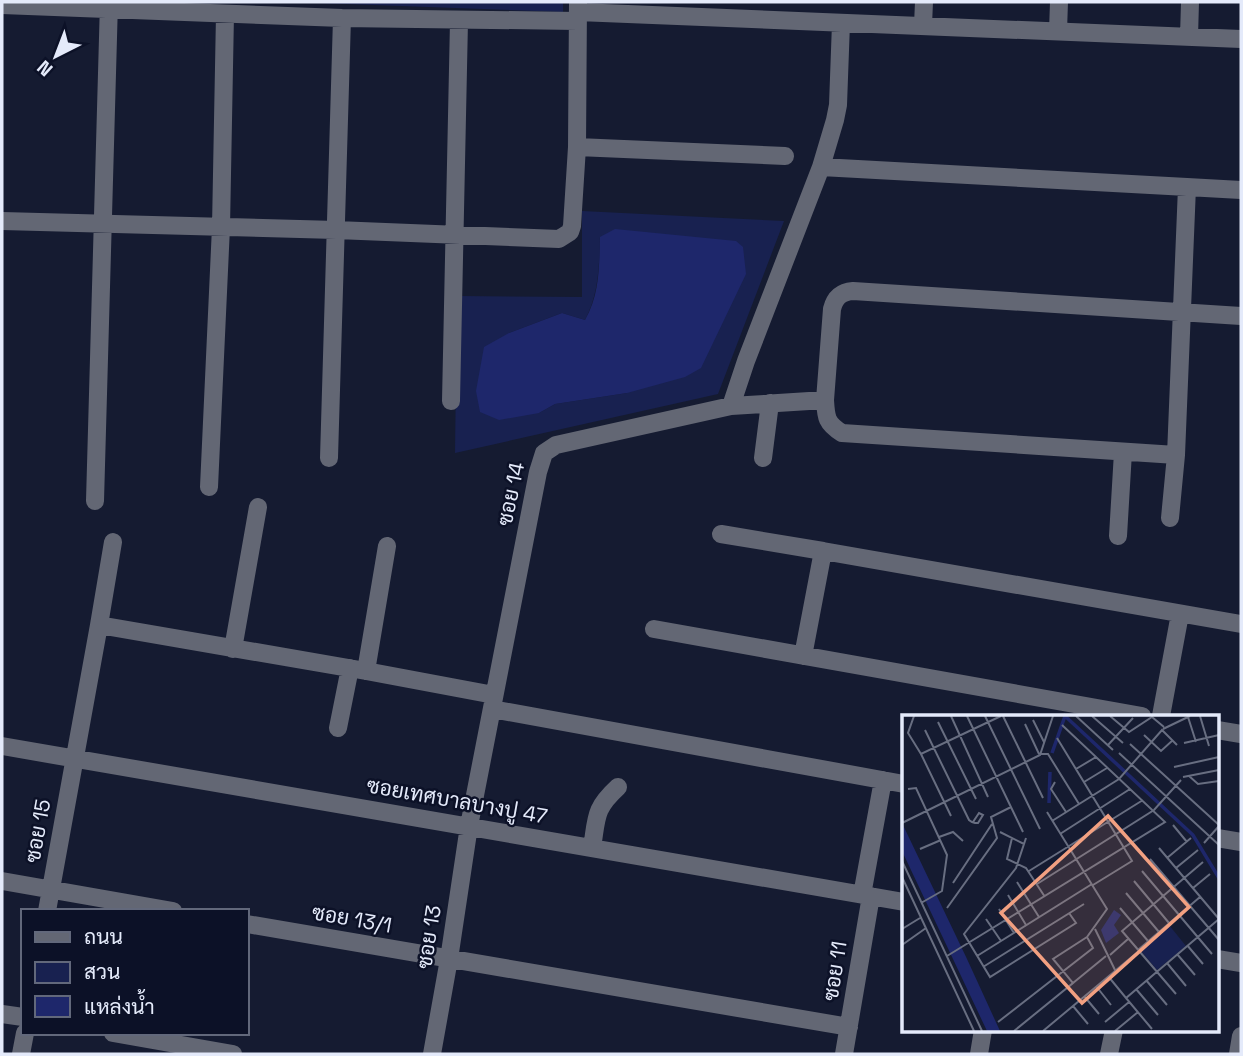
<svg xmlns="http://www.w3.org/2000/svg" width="1243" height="1056" font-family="'Space Grotesk',Sarabun,sans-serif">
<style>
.green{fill:#182150;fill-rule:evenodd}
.water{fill:#1e276b}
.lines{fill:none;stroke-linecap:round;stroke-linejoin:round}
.street{stroke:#636774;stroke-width:18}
.labels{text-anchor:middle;stroke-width:5;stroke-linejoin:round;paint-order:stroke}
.street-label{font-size:21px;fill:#e4eafa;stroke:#0c1127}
.inset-river{fill:none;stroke:#1e276b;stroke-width:3.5}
.inset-road{fill:none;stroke:#686e81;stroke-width:2}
.view{fill:#f2a081;fill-opacity:0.15;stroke:#f2a081;stroke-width:3.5}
.inset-edge{fill:none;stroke:#e4eafa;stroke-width:3.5}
</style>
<rect width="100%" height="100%" fill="#151b31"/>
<path class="green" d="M292 2H563V12Z
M582 211 784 221 718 394 455 453 457 296 582 297ZM600 237 627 393 555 404 539 413 509 333 562 313 585 320C599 294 599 266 600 237Z"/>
<path class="water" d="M615 229 736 241 743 247 746 274 701 368 685 377 627 393 555 404 539 413 499 420 480 412 476 391 484 347 509 333 562 313 585 320C600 294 599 266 600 237Z"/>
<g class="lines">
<path class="street" d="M2 5 342 18 578 21
M578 12 1241 39
M923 25 924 2
M1058 31 1059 2
M1189 37 1190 2
M577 147 785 156
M821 167 1187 187
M1241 190 1187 187 1176 455 842 433C826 423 826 417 825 400L832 309C835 297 841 292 853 291L1241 316
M2 221 336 230 559 239 570 232 572 226 577 147 578 2
M451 401 459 21
M731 406 746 361 821 167 835 120 838 105 841 23
M329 458 342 18
M763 458 770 403
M209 487 221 227 225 14
M95 501 109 2
M1170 518 1176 455
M721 534 823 551
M1118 536 1123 452
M99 625 113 542
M654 629 1142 716
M233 649 258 507
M803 656 823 551 1241 624
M366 671 387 546
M492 709 904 784
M1161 716 1180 614
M338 728 350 668
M1217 730 1241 734
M2 746 904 902
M1217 838 1241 842
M592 848C597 817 594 809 618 787
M2 881 173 911
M862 895 883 780
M47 911 99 625 366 671 494 695
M247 924 849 1027
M1217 959 1241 963
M2 1014 23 1017
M113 1033 233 1054
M21 1054 25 1033
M432 1054 449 959 469 826 538 472 544 453 556 445 731 406 825 400
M844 1054 871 896
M979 1054 983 1030
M1109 1054 1114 1030
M1238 1054 1241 1036"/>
</g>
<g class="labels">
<g class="street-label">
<text transform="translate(511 494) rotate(-78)" y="7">ซอย 14</text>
<text transform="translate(457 801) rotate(10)" y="7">ซอยเทศบาลบางปู 47</text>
<text transform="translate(38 831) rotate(-80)" y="7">ซอย 15</text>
<text transform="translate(352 919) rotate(10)" y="7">ซอย 13/1</text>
<text transform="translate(429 937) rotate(-81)" y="7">ซอย 13</text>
<text transform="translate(835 971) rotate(-81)" y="7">ซอย 11</text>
</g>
</g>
<g transform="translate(902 715)">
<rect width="317" height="317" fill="#151b31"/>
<path d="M267 210 284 231 255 255 238 235Z" fill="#182150"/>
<path d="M0 108 65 244 98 316H85L0 136ZM212 195 219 200 212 210 217 218 204 228 199 215Z" fill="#1e276b"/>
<path class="inset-river" d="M150 38 163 1 291 120 317 163M147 88 148 57"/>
<path class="inset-road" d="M12 1 6 18 19 39 99 1M49 1 86 82M65 1 121 117M83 1 138 114M101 1 141 83M174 1 211 35M190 1 221 28M208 1 227 17 250 2 262 12M298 1 307 31M286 2 294 27M131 5 142 27M36 7 74 84M123 9 137 39M261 14 288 1M23 15 67 105 70 107 73 108H76L81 100 77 98 71 107M242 20 259 36 271 25M155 23 230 146 191 170M282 28 317 20M228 29 317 110M206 30 231 3M217 38 317 130M19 39 49 101M139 39H146L177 89M272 52 317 42M174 54 194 42M287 61 296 69 317 66M281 62 317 55M153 67 149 74 164 97M182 67 205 53M6 74 14 73 45 140 40 176 19 188M145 97 205 194 185 222M150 106 217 64 260 15 275 30M0 108 138 40 151 1M271 110 285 127M98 117 122 129M158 119 228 74M37 122 51 117 61 126M110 123 105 144 124 153 143 182M124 123 114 153 62 219 88 262 174 208 167 198M302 128 317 111M257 133 317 204M18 134 39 125M265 143 289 123M248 144 317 225M0 146 80 316M274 153 296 135M127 156 241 85M240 156 310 239M0 162 72 316M232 166 267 208M115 167 137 202M51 168 90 109M135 169 252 95 279 65M291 173 308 159M224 178 257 217M106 180 124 210M45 193 95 123 89 102 109 92M218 193 246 226M97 194 112 218M84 204 99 226M0 214 18 203M193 214 213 255M0 230 24 213M285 230 301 249M236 235 298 182M275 239 293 260M208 240 226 224M45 241 263 107 160 10M75 241 190 169M265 248 284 271M81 252 182 189M206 261 224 283 317 204M244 265 265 290M171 268 204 241M194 271 209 290M234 274 256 300M274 279 220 216 301 147M182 281 197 299M224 283 250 314M171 291 186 309M96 307 191 233 185 222M203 307 227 287M112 316 171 268 151 244 185 222M141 316 237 236M213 316 236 297"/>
<path class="view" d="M206 101 287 192 180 288 99 198Z"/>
<rect width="317" height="317" class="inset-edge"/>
</g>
<rect width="1243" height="1056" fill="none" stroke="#e4eafa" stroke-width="7"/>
<rect x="21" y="909" width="228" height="126" fill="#0c1127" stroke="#62687b" stroke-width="2"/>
<rect x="35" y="932" width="35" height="10" fill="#636774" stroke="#62687b" stroke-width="2"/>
<text x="84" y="944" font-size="21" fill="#e4eafa">ถนน</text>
<rect x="35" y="962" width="35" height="21" fill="#182150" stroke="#62687b" stroke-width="2"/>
<text x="84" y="979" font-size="21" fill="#e4eafa">สวน</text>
<rect x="35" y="996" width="35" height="21" fill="#1e276b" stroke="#62687b" stroke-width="2"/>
<text x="84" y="1014" font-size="21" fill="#e4eafa">แหล่งน้ำ</text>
<g transform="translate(56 56) rotate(222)" stroke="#0c1127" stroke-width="5" paint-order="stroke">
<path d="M0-5L12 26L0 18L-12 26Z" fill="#e4eafa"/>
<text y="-10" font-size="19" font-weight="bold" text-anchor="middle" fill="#e4eafa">N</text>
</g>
</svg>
